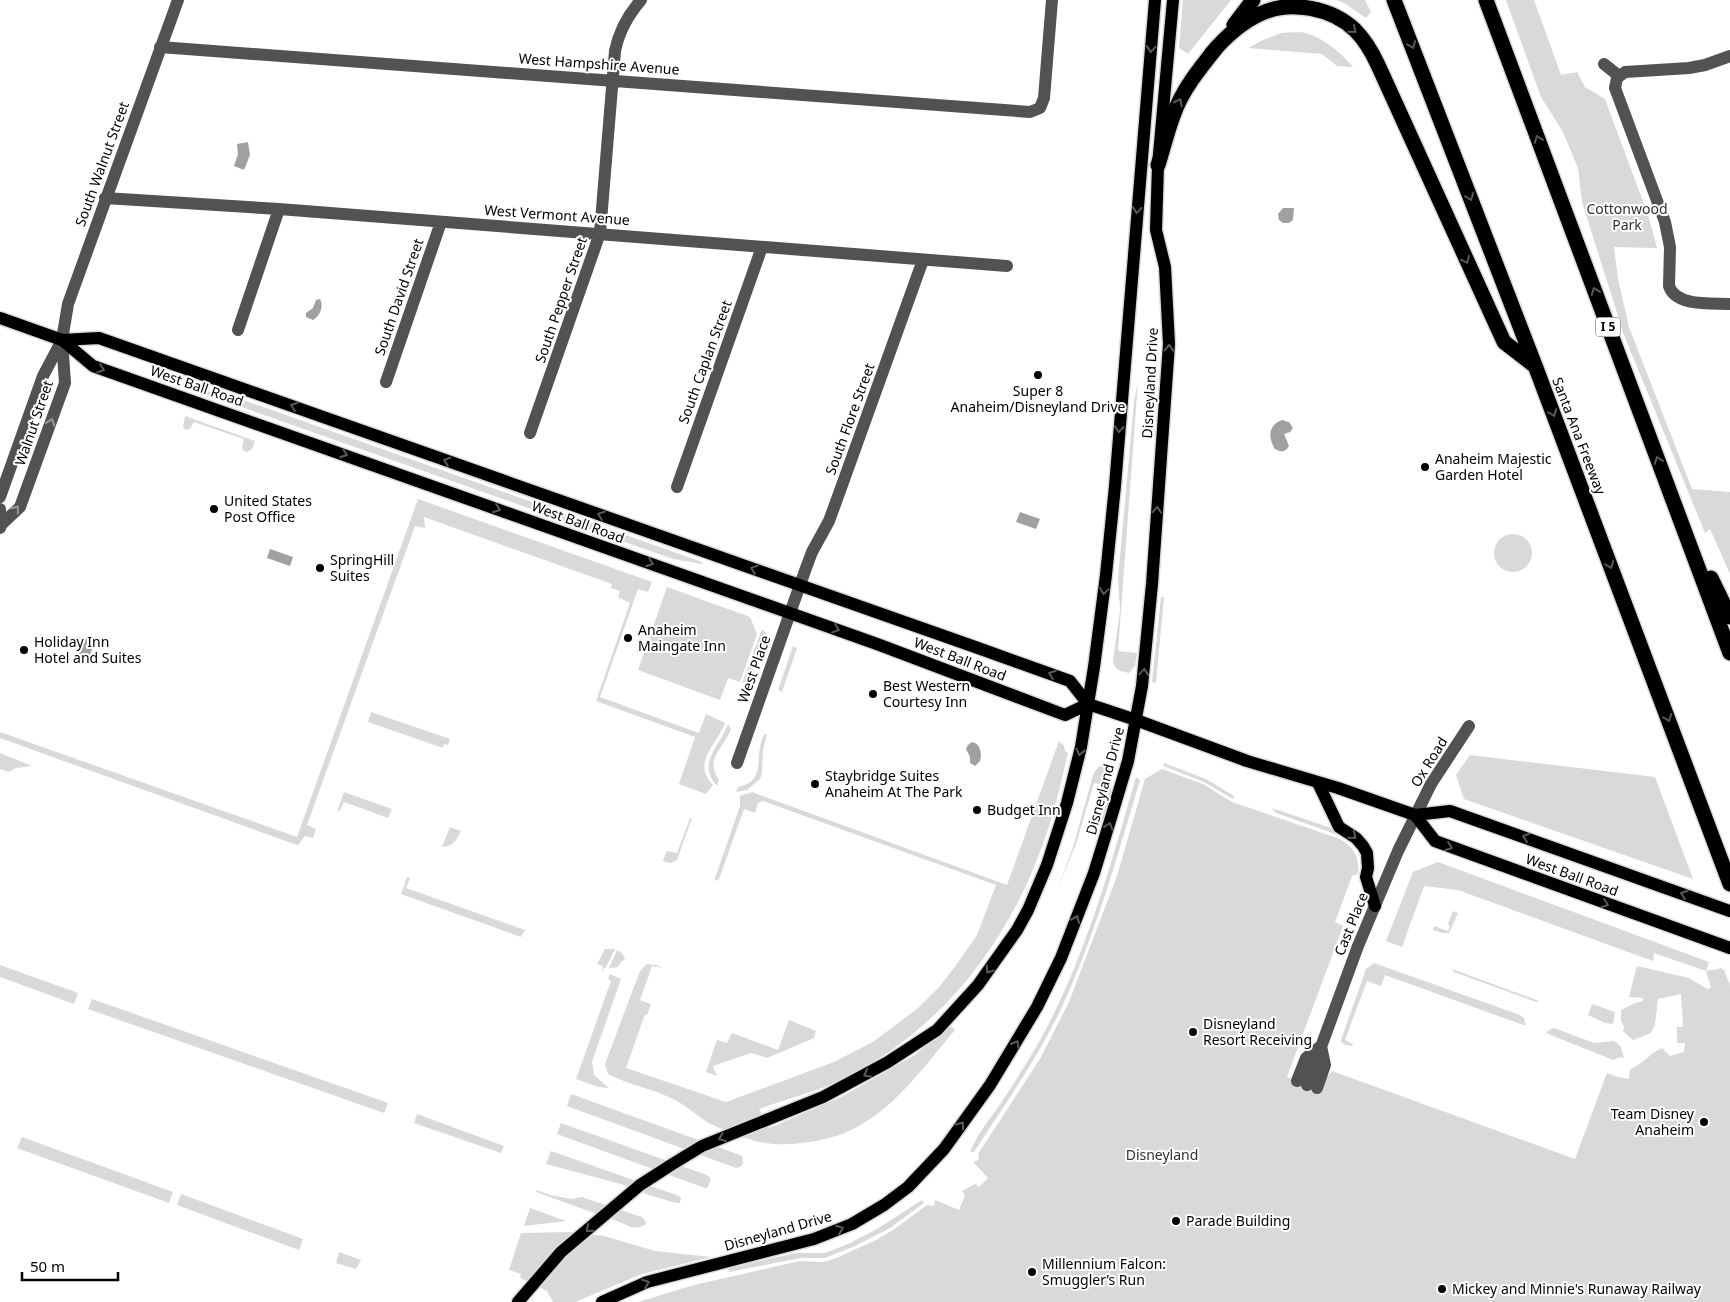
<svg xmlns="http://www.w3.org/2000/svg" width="1730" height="1302" font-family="'Noto Sans',sans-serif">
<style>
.green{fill:#d9d9d9}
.water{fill:#a0a0a0}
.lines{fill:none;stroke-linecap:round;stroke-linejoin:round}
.major-casing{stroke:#dbdbdb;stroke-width:15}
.highway-casing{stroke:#dbdbdb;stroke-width:18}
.minor{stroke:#525252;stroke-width:12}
.major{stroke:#000;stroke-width:12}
.highway{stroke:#000;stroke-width:15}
.oneway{stroke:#595959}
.oneway2{stroke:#979797}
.poi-dot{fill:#000;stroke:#fff;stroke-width:2}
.labels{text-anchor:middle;stroke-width:4;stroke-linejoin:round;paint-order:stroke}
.shield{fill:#fff;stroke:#4c4c4c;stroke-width:1}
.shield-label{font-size:12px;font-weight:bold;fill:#000}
.street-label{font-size:14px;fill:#000;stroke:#fff}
.park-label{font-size:14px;fill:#303030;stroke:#fff}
.poi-label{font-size:14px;fill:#000;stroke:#fff;text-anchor:start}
</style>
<rect width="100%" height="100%" fill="#fff"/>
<path class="green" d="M1183 0H1231L1188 54 1179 48Z
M1336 0H1365L1371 12 1366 18 1344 3Z
M1506 0H1534L1561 75 1577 72 1585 87 1605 99 1648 215 1657 248 1614 247 1618 279 1629 327 1692 489 1730 492V574L1710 529 1705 533 1624 335 1582 202 1578 168 1563 132 1541 97Z
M1281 33C1289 33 1301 31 1309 34 1326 40 1341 53 1353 67L1337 66 1322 54 1248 48 1261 41Z
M1138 381 1118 651 1137 653 1135 666 1129 673C1120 671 1114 670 1113 660L1120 610 1118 579 1134 402Z
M200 390 229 395 702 562V564L673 559 199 392Z
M185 416 255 441 252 449 247 452 243 450 242 446 244 439 194 422 190 429 186 430 183 427Z
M418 499 652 582 648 592 638 589 600 697 699 733 706 714 725 723C717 745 691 762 713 785L706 794 679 784 695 737 596 701 630 603 618 597 620 591 611 588 612 584 424 517 425 528 415 526 307 825 316 829 313 838 305 836 298 845 294 844 0 738V732L297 837Z
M1494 553a19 19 0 1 1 38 0a19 19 0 1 1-38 0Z
M667 587 750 617 757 634 740 682 728 678 720 700 638 670Z
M1161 597H1164L1156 683 1152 682Z
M762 629 766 633 749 681 742 683Z
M793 646 797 648 782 692 778 690Z
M371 712 450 739 448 745 444 744 443 748 368 722Z
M728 724 731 729C724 748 704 759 719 780L717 786C696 763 720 746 728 724Z
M765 734H767L763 750 762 773 760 779 747 790 736 792 738 787C741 786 746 785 749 783 765 772 754 749 765 734Z
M1059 741 1064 746 1065 751 1068 753C1062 777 1057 802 1049 826 1014 936 946 1028 841 1080 815 1092 786 1099 759 1109L769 1128 777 1125 843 1096 915 1055 950 1026 955 1030C910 1083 876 1137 801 1143 785 1145 768 1145 752 1140 741 1137 716 1127 707 1122 696 1115 687 1106 675 1100 654 1089 629 1085 608 1074L605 1064 640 971 647 964 656 965 663 968 652 966 640 1000 651 1004 647 1015 645 1014 626 1068 726 1102 834 1062 873 1042 917 1009 940 986 957 964 977 935 996 885 763 801 758 803 755 813 744 809 719 879 714 881 740 806V796L752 792 1007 885Z
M0 753 32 766 16 768 9 772 0 769Z
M1470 755 1655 777 1693 879 1464 799 1456 775Z
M1164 763 1206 779 1234 796 1233 799 1204 782 1163 766Z
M1102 765 1109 767C1116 786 1107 808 1102 827L1098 824 1107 786 1094 783 1076 844 1058 888 1074 844 1093 775 1098 767Z
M1162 769 1203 784 1232 802 1340 839C1354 848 1360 858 1358 874L1352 876 1335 922 1343 926 1287 1077 1317 1088 1332 1071 1575 1159 1607 1073 1618 1077 1629 1079 1630 1069C1642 1065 1650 1053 1662 1048L1670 1056 1684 1052 1685 1043H1677V1027H1683L1681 994 1658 999 1655 1024 1651 1033 1633 1040 1623 1031 1624 1027 1621 1021V1010L1635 1003 1643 1001V998L1629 997 1637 966 1689 978 1707 989 1711 988 1706 971 1719 969V967L1724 970 1730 985V1302H638L694 1285 800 1261 823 1262 834 1259 876 1240 893 1230 927 1205 934 1206 935 1200 959 1210 965 1196 962 1191 975 1184 979 1187 988 1178 973 1162 979 1160 978 1154 1040 1059 1069 1002 1117 876 1145 779Z
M1136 777 1140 780C1117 858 1095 936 1061 1009 1037 1059 1004 1106 974 1152H970C977 1134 990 1119 1001 1103 1014 1083 1027 1063 1039 1042 1085 960 1110 867 1136 777Z
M344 792 392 809 388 818 344 802 340 810 337 811Z
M1272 808 1343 832 1341 836 1276 813Z
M690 818H692L677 860 671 863 665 862 663 860 667 851 677 853Z
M450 827 461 831C456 841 453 846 442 847Z
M1438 862 1709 962 1706 971 1654 953 1653 961 1458 890 1424 886 1402 947 1386 941 1413 872Z
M407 877 410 878 406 888 525 930 523 934H522L521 937 401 894Z
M1453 911 1458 913 1449 933H1442L1433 930 1434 926 1448 931 1450 926 1448 924Z
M605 949H615L606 967 603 969 601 973 603 966 597 964Z
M617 950 622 953 625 959 622 961 618 967 609 968Z
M1374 963 1520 1015 1524 1018 1526 1026 1385 975 1381 986 1367 981 1345 1040 1353 1044 1352 1046 1345 1045 1341 1042V1040L1366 969Z
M0 965 78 993 74 1004 0 977Z
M1452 969 1539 1001 1536 1002 1454 972Z
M610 974 621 979 592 1062 594 1075 609 1088 598 1087 576 1079 611 981 608 979Z
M92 999 388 1103 384 1113 88 1009Z
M1592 1004 1615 1012 1613 1024 1605 1023 1588 1015Z
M789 1020 816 1031 814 1038 767 1058 751 1053 713 1066 717 1076 706 1072 717 1040 727 1043 732 1033 778 1050Z
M1554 1028 1594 1043 1613 1041 1616 1042 1621 1047 1624 1058 1621 1057 1613 1060 1546 1033 1549 1030Z
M571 1094 737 1154 742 1156 743 1164 740 1167 736 1168 567 1106Z
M417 1114 504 1146 501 1153 414 1123Z
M561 1123 707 1175 711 1179 708 1187 705 1188 557 1134Z
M22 1137 173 1192 169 1203 17 1148Z
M551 1151 679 1196 681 1198 680 1203H676L652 1196 621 1184 546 1164Z
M537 1190 550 1195 571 1199 582 1197 642 1217 646 1222 645 1225C636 1230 630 1227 622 1223L536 1192Z
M181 1194 303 1239 299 1250 177 1205Z
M922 1200 924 1203 890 1228 855 1246 825 1258H801L729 1272 728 1268 796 1253H825L848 1244 877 1229Z
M530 1208 566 1221 524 1226Z
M570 1232 604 1236 655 1251 711 1257 642 1274 575 1302H553L547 1291 520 1278 521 1274 509 1270 521 1233Z
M339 1252 361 1260 356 1269 336 1263Z"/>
<path class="water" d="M248 142 250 155 244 170 234 166 238 154 237 144Z
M1283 208H1294L1293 220 1289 223H1283L1279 220 1278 214Z
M320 299C324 306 320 316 313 320L306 317V313L313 308 316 300Z
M1282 420 1289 422 1293 428 1290 432 1284 434 1289 446C1285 453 1281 452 1275 449 1268 438 1268 425 1282 420Z
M1020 512 1040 519 1036 529 1016 522Z
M270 549 293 557 290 566 267 558Z
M82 637 95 642 86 664 74 659Z
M972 742C981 744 982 754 980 761L975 766 970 763V757L966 749 968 745Z"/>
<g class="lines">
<g class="major-casing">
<path id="major" d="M0 318 62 340 93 366 877 644 1065 715 1088 704
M62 340 99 338 978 648 1070 681 1088 704 1136 720 1247 761 1338 788 1415 815 1450 811 1730 911
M1318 783 1339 827 1356 838 1363 846 1367 853 1368 868 1366 877 1375 906
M1415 815 1435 841 1730 948
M518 1302 561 1252 640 1185 671 1165 702 1146 823 1097 888 1062 937 1030 978 985 1017 930 1028 910 1047 865 1067 803 1081 747 1094 667 1106 575 1115 486 1155 0
M602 1302 647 1282 814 1239 852 1224 884 1205 908 1187 944 1149 990 1085 1037 1007 1061 958 1094 873 1110 821 1128 761 1142 686 1152 584 1169 344 1165 267 1156 230 1158 165 1173 0"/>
</g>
<g class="highway-casing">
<path id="highway" d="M1394 0 1536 368 1730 884
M1486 0 1730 653
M1234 25 1253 0
M1211 54C1225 37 1242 22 1262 13 1291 0 1332 8 1355 30 1365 40 1372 52 1378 65L1504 342 1535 366
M1158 165C1163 149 1167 132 1173 116 1182 90 1200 68 1217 47
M1711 578 1730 617"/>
</g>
<path class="minor" d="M160 47 1030 112 1040 108 1044 98 1052 0
M1730 56 1705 65 1689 68 1625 72 1617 78 1615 88 1665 222 1670 247 1669 286C1676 307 1712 303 1730 304
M1604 64 1619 76
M105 198 279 209 1007 266
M238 330 279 209
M386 382 441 222
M530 433 600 233 615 51C619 31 628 15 641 0
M677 487 762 247
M0 497 43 376 62 340
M0 509 1 525
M0 528 1 525 20 507 65 383 62 340 68 304 178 0
M737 763 806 568 812 552 829 521 841 488 923 260
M1297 1081 1306 1058 1321 1046
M1307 1085 1358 946 1398 851 1431 784 1469 726
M1317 1088 1325 1065 1321 1046"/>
<use href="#major" class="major"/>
<use href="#highway" class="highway"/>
</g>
<defs><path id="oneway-chevron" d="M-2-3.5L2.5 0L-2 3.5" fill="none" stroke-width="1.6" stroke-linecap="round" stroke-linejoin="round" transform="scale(1.25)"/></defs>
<g class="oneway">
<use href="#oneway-chevron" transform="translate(1353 30) rotate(41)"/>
<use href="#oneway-chevron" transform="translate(1412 45) rotate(69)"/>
<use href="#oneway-chevron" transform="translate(1151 49) rotate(95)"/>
<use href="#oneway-chevron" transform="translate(1179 102) rotate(-63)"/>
<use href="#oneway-chevron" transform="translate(1538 139) rotate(-110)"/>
<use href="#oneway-chevron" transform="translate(1470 197) rotate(69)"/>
<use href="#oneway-chevron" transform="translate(1137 210) rotate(95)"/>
<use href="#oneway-chevron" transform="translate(1466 260) rotate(65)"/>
<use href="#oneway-chevron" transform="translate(1595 291) rotate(-110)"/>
<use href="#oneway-chevron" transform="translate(1169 348) rotate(-89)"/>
<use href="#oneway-chevron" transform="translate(101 369) rotate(19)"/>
<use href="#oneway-chevron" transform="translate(294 406) rotate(-161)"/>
<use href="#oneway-chevron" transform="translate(1553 413) rotate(69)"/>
<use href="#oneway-chevron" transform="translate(1119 429) rotate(94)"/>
<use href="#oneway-chevron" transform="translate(344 454) rotate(20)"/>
<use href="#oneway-chevron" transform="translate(1658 460) rotate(-110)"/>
<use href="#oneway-chevron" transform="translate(447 461) rotate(-161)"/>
<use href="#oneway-chevron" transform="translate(497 509) rotate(20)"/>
<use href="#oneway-chevron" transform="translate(1157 510) rotate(-86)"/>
<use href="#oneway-chevron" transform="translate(601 515) rotate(-161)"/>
<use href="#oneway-chevron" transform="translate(650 563) rotate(20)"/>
<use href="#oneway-chevron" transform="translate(1610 565) rotate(69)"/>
<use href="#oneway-chevron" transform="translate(754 569) rotate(-161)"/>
<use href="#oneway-chevron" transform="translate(1104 591) rotate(98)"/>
<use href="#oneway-chevron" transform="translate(836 629) rotate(19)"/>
<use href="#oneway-chevron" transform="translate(1144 672) rotate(-85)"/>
<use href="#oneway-chevron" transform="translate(1052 674) rotate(-160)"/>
<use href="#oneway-chevron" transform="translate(1668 718) rotate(69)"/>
<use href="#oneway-chevron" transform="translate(1080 752) rotate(103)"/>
<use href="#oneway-chevron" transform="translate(1109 826) rotate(-72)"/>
<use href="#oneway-chevron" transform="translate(1353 836) rotate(39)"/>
<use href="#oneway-chevron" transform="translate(1526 837) rotate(-161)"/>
<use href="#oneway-chevron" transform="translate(1449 847) rotate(20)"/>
<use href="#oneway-chevron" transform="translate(1684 894) rotate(-160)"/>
<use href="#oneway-chevron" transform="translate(1605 904) rotate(20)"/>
<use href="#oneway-chevron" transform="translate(1076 919) rotate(-68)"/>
<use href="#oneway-chevron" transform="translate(989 970) rotate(125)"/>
<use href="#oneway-chevron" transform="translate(1016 1044) rotate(-60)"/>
<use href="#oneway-chevron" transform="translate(867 1074) rotate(152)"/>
<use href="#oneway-chevron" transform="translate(961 1125) rotate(-54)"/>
<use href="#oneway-chevron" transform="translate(722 1138) rotate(157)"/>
<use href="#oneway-chevron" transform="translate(589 1229) rotate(141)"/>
<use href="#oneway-chevron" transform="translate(840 1229) rotate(-21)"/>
<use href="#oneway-chevron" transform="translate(646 1283) rotate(-20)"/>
</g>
<g class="oneway2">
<use href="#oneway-chevron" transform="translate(51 422) rotate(-70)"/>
<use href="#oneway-chevron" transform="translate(16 509) rotate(-51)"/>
</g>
<g class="poi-dot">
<circle cx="1038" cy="375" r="5"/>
<circle cx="1425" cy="467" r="5"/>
<circle cx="214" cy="509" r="5"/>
<circle cx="320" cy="568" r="5"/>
<circle cx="628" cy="638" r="5"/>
<circle cx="24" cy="650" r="5"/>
<circle cx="873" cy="694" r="5"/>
<circle cx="815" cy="784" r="5"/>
<circle cx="977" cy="810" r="5"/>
<circle cx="1193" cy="1032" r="5"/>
<circle cx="1704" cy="1122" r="5"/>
<circle cx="1176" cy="1221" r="5"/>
<circle cx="1032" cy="1272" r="5"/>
<circle cx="1442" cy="1289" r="5"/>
</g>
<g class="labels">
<rect class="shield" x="1595.5" y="317.5" width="25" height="19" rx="4"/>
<g class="shield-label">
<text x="1608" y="331">I 5</text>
</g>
<g class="street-label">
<text transform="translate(599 64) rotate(4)" y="5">West Hampshire Avenue</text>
<text transform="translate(102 164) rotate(-70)" y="5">South Walnut Street</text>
<text transform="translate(557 215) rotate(4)" y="5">West Vermont Avenue</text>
<text transform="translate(399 297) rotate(-71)" y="5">South David Street</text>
<text transform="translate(561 300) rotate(-71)" y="5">South Pepper Street</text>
<text transform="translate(705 362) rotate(-70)" y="5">South Caplan Street</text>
<text transform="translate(1150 383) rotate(-87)" y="5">Disneyland Drive</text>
<text transform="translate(197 386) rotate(19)" y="5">West Ball Road</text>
<text transform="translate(850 419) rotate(-70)" y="5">South Flore Street</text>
<text transform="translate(34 423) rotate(-71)" y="5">Walnut Street</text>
<text transform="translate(1579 436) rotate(69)" y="5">Santa Ana Freeway</text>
<text transform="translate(578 522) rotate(20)" y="5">West Ball Road</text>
<text transform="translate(960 659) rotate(21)" y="5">West Ball Road</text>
<text transform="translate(754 669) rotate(-70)" y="5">West Place</text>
<text transform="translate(1429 762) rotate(-58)" y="5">Ox Road</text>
<text transform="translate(1105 781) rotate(-75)" y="5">Disneyland Drive</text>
<text transform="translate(1572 875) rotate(20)" y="5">West Ball Road</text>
<text transform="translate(1351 924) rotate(-68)" y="5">Cast Place</text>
<text transform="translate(778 1231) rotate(-16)" y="5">Disneyland Drive</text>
</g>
<g class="park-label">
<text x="1627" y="214">Cottonwood<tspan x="1627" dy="16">Park</tspan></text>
<text x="1162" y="1160">Disneyland</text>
</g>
<g class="poi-label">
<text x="1038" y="396" text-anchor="middle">Super 8<tspan x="1038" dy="16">Anaheim/Disneyland Drive</tspan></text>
<text x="1435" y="464">Anaheim Majestic<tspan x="1435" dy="16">Garden Hotel</tspan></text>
<text x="224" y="506">United States<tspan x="224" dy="16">Post Office</tspan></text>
<text x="330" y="565">SpringHill<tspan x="330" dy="16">Suites</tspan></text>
<text x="638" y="635">Anaheim<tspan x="638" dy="16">Maingate Inn</tspan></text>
<text x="34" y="647">Holiday Inn<tspan x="34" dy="16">Hotel and Suites</tspan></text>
<text x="883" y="691">Best Western<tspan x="883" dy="16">Courtesy Inn</tspan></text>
<text x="825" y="781">Staybridge Suites<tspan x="825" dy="16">Anaheim At The Park</tspan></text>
<text x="987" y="815">Budget Inn</text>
<text x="1203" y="1029">Disneyland<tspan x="1203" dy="16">Resort Receiving</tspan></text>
<text x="1694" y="1119" text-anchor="end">Team Disney<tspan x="1694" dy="16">Anaheim</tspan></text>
<text x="1186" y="1226">Parade Building</text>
<text x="1042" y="1269">Millennium Falcon:<tspan x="1042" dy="16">Smuggler’s Run</tspan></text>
<text x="1452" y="1294">Mickey and Minnie's Runaway Railway</text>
</g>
</g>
<path d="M22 1272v8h96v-8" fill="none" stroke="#000000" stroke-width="2.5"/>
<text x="30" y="1272" font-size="15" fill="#000000" stroke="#ffffff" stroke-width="4" paint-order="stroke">50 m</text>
</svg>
